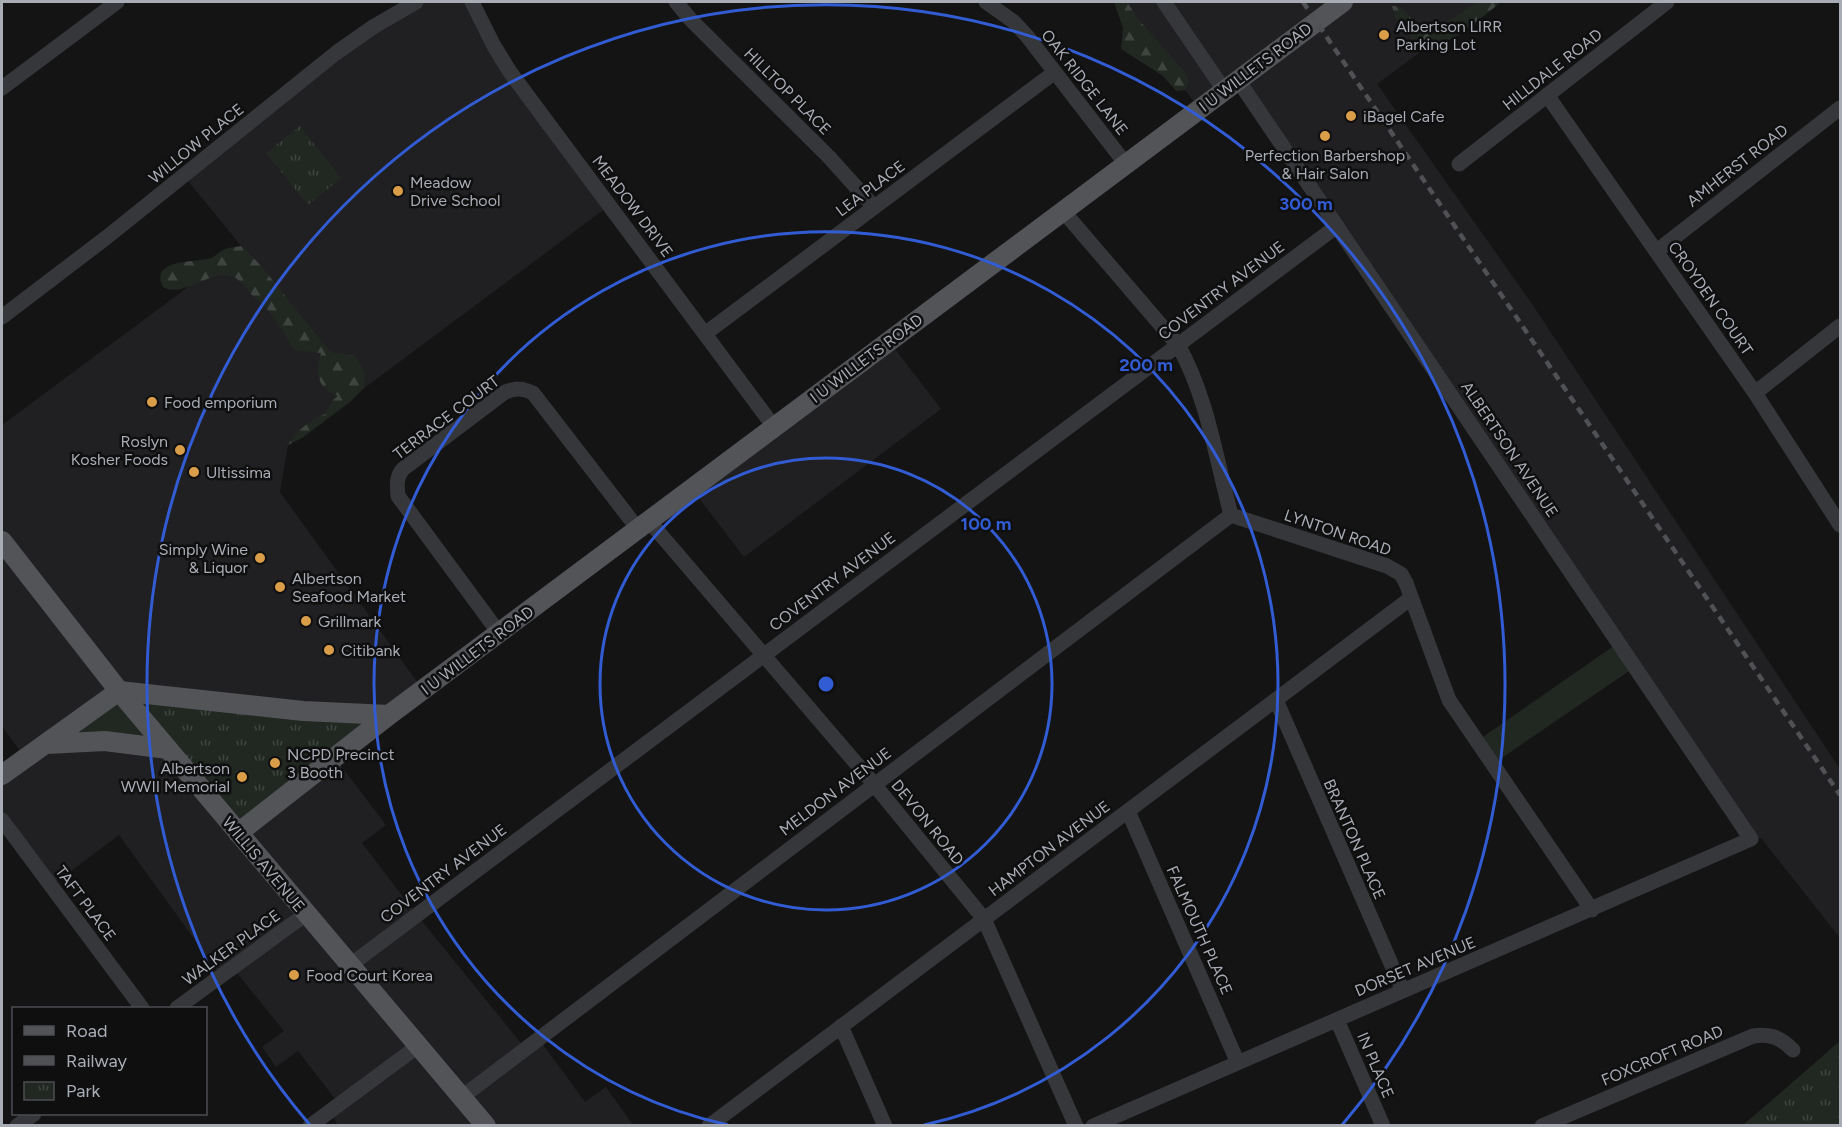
<svg xmlns="http://www.w3.org/2000/svg" width="1842" height="1127" font-family="Figtree,sans-serif">
<style>
.built{fill:#202022}
.grass{fill:#212721}
.forest{fill:url(#forest-firs)}
.park{fill:url(#park-tufts)}
.lines{fill:none;stroke-linecap:round;stroke-linejoin:round}
.minor{stroke:#36373a;stroke-width:15}
.major{stroke:#525458;stroke-width:20}
.rail{stroke:#4f5155;stroke-width:4.5;stroke-dasharray:8 6;stroke-linecap:butt}
.ring{fill:none;stroke:#325cd3;stroke-width:3}
.poi-dot{fill:#da9e48;stroke:#0f0f10;stroke-width:2}
.labels{text-anchor:middle;stroke-width:5;stroke-linejoin:round;paint-order:stroke}
.poi-label{font-size:16px;fill:#a8acb4;stroke:#0f0f10;text-anchor:start}
.street-label{font-size:16px;fill:#a8acb4;stroke:#0f0f10}
.centre{fill:#325cd3;stroke:#0f0f10;stroke-width:3}
.ring-label{font-size:18px;text-anchor:middle;font-weight:bold;fill:#325cd3;stroke:#0f0f10;stroke-width:5;stroke-linejoin:round;paint-order:stroke}
</style>
<defs>
<pattern id="forest-firs" width="22" height="20" patternUnits="userSpaceOnUse" patternTransform="scale(1.5)"><rect width="22" height="20" fill="#212721"/><path d="M5 1l3.5 6h-7zM16 11l3.5 6h-7z" fill="#3e443f"/></pattern>
<pattern id="park-tufts" width="24" height="20" patternUnits="userSpaceOnUse" patternTransform="scale(1.5)"><rect width="24" height="20" fill="#212721"/><path d="M3 7l-1-3M5 7V3M7 7l1-3M15 17l-1-3M17 17v-4M19 17l1-3" fill="none" stroke="#3e443f"/></pattern>
</defs>
<rect width="100%" height="100%" fill="#141415"/>
<path class="built" d="M416 2H472L494 46 610 205 288 445 280 492 423 690 335 758 386 825 362 843 417 915 525 1048 539 1039 585 1102 606 1087 633 1125H338L329 1111 339 1104 298 1051 276 1067 262 1047 284 1031 233 968 221 976 119 835 51 886 2 820V775L25 758 2 726V425L242 247 184 176Z
M1122 2H1488L1377 84 1532 304 1840 769V938L1761 838 1751 839 1238 80 1199 109Z
M889 341 941 409 744 557 692 489Z"/>
<path class="grass" d="M1618 643 1635 667 1493 764 1477 741Z
M119 691 168 749 44 745Z"/>
<path class="forest" d="M1114 2H1127L1138 19 1184 71C1189 79 1190 82 1185 90L1176 91 1163 76 1121 49 1123 28Z
M1476 2H1501C1480 19 1448 47 1421 51L1395 16 1392 6C1406 5 1409 18 1418 26 1442 28 1458 16 1476 2Z
M242 246 262 267 328 349 334 353 355 356 365 372 364 388 350 402 302 438 288 445C297 431 309 420 325 414L333 400 338 396C317 388 315 374 321 353L294 350C286 336 276 318 265 307 261 302 255 299 251 294 245 287 241 279 230 276 211 269 182 299 163 287 148 258 197 263 211 258 216 256 219 252 223 250 229 247 236 247 242 246Z"/>
<path class="park" d="M300 126 341 178 308 205 266 153Z
M119 691 389 715 238 833Z
M1840 1041V1125H1743L1756 1114Z"/>
<g class="lines">
<path class="minor" d="M472 2 494 46 510 72 774 427
M676 2 691 20 829 157 874 207
M986 2 1014 22 1027 36 1125 163
M1164 2 1224 90
M2 88 117 2
M1547 95 1755 393 1840 525
M1459 164 1667 2
M1063 211 1178 345C1207 396 1216 458 1231 515
M1657 251 1840 108
M2 317 107 237 336 53 373 27 416 2
M706 333 1055 72
M1755 393 1840 326
M1231 515 1387 566 1401 574 1406 583 1449 700 1592 910
M649 521 873 783 984 919 1076 1126
M499 633 398 496C397 485 396 477 403 469L505 392C516 388 522 388 533 393L638 529
M1276 700 1403 991
M1128 811 1238 1063
M2 820 142 1008
M349 966 1337 226
M177 1008 306 914
M1337 1020 1383 1126
M841 1026 885 1126
M462 1097 1231 515
M17 1126 34 1114
M310 1126 418 1046
M709 1126 1411 598
M1093 1126 1751 839 1238 80
M1542 1126 1753 1036C1771 1033 1781 1038 1793 1050"/>
<path class="major" d="M2 541 119 691 486 1126
M47 744 105 741 168 749
M2 775 119 691 303 711 389 715
M238 833 389 715 1343 2"/>
<path class="rail" d="M1303 2 1840 795"/>
</g>
<g class="ring">
<circle cx="826" cy="684" r="226"/>
<path d="M728 1125A452 452 0 1 1 924 1125"/>
<path d="M310 1125A679 679 0 1 1 1342 1125"/>
</g>
<g class="poi-dot">
<circle cx="1384" cy="35" r="6"/>
<circle cx="1351" cy="116" r="6"/>
<circle cx="1325" cy="136" r="6"/>
<circle cx="398" cy="191" r="6"/>
<circle cx="152" cy="402" r="6"/>
<circle cx="180" cy="450" r="6"/>
<circle cx="194" cy="472" r="6"/>
<circle cx="260" cy="558" r="6"/>
<circle cx="280" cy="587" r="6"/>
<circle cx="306" cy="621" r="6"/>
<circle cx="329" cy="650" r="6"/>
<circle cx="275" cy="763" r="6"/>
<circle cx="242" cy="777" r="6"/>
<circle cx="294" cy="975" r="6"/>
</g>
<g class="labels">
<g class="poi-label">
<text x="1396" y="32">Albertson LIRR<tspan x="1396" dy="18">Parking Lot</tspan></text>
<text x="1363" y="122">iBagel Cafe</text>
<text x="1325" y="161" text-anchor="middle">Perfection Barbershop<tspan x="1325" dy="18">&amp; Hair Salon</tspan></text>
<text x="410" y="188">Meadow<tspan x="410" dy="18">Drive School</tspan></text>
<text x="164" y="408">Food emporium</text>
<text x="168" y="447" text-anchor="end">Roslyn<tspan x="168" dy="18">Kosher Foods</tspan></text>
<text x="206" y="478">Ultissima</text>
<text x="248" y="555" text-anchor="end">Simply Wine<tspan x="248" dy="18">&amp; Liquor</tspan></text>
<text x="292" y="584">Albertson<tspan x="292" dy="18">Seafood Market</tspan></text>
<text x="318" y="627">Grillmark</text>
<text x="341" y="656">Citibank</text>
<text x="287" y="760">NCPD Precinct<tspan x="287" dy="18">3 Booth</tspan></text>
<text x="230" y="774" text-anchor="end">Albertson<tspan x="230" dy="18">WWII Memorial</tspan></text>
<text x="306" y="981">Food Court Korea</text>
</g>
<g class="street-label">
<text transform="translate(1255 67) rotate(-37)" y="6">I U WILLETS ROAD</text>
<text transform="translate(1552 69) rotate(-38)" y="6">HILLDALE ROAD</text>
<text transform="translate(1085 82) rotate(52)" y="6">OAK RIDGE LANE</text>
<text transform="translate(788 91) rotate(45)" y="6">HILLTOP PLACE</text>
<text transform="translate(196 143) rotate(-39)" y="6">WILLOW PLACE</text>
<text transform="translate(1737 165) rotate(-38)" y="6">AMHERST ROAD</text>
<text transform="translate(870 188) rotate(-37)" y="6">LEA PLACE</text>
<text transform="translate(633 206) rotate(53)" y="6">MEADOW DRIVE</text>
<text transform="translate(1221 290) rotate(-37)" y="6">COVENTRY AVENUE</text>
<text transform="translate(1711 298) rotate(55)" y="6">CROYDEN COURT</text>
<text transform="translate(866 358) rotate(-37)" y="6">I U WILLETS ROAD</text>
<text transform="translate(446 417) rotate(-37)" y="6">TERRACE COURT</text>
<text transform="translate(1510 449) rotate(56)" y="6">ALBERTSON AVENUE</text>
<text transform="translate(1338 532) rotate(19)" y="6">LYNTON ROAD</text>
<text transform="translate(832 581) rotate(-37)" y="6">COVENTRY AVENUE</text>
<text transform="translate(477 650) rotate(-37)" y="6">I U WILLETS ROAD</text>
<text transform="translate(835 791) rotate(-37)" y="6">MELDON AVENUE</text>
<text transform="translate(928 822) rotate(51)" y="6">DEVON ROAD</text>
<text transform="translate(1355 839) rotate(66)" y="6">BRANTON PLACE</text>
<text transform="translate(1049 848) rotate(-37)" y="6">HAMPTON AVENUE</text>
<text transform="translate(264 864) rotate(50)" y="6">WILLIS AVENUE</text>
<text transform="translate(443 873) rotate(-37)" y="6">COVENTRY AVENUE</text>
<text transform="translate(86 903) rotate(53)" y="6">TAFT PLACE</text>
<text transform="translate(1200 930) rotate(66)" y="6">FALMOUTH PLACE</text>
<text transform="translate(231 947) rotate(-36)" y="6">WALKER PLACE</text>
<text transform="translate(1415 966) rotate(-23)" y="6">DORSET AVENUE</text>
<text transform="translate(1662 1055) rotate(-23)" y="6">FOXCROFT ROAD</text>
<text transform="translate(1376 1065) rotate(67)" y="6">IN PLACE</text>
</g>
</g>
<circle cx="826" cy="684" r="9" class="centre"/>
<g class="ring-label">
<text x="1306" y="210">300 m</text>
<text x="1146" y="371">200 m</text>
<text x="986" y="530">100 m</text>
</g>
<rect width="1842" height="1127" fill="none" stroke="#a8acb4" stroke-width="6"/>
<rect x="12" y="1007" width="195" height="108" fill="#0f0f10" stroke="#4c4e52" stroke-width="1.5"/>
<rect x="24" y="1026" width="30" height="9" fill="#525458" stroke="#4c4e52" stroke-width="1.5"/>
<text x="66" y="1037" font-size="18" fill="#a8acb4">Road</text>
<rect x="24" y="1056" width="30" height="9" fill="#4f5155" stroke="#4c4e52" stroke-width="1.5"/>
<text x="66" y="1067" font-size="18" fill="#a8acb4">Railway</text>
<rect x="24" y="1082" width="30" height="18" fill="url(#park-tufts)" stroke="#4c4e52" stroke-width="1.5"/>
<text x="66" y="1097" font-size="18" fill="#a8acb4">Park</text>
</svg>
